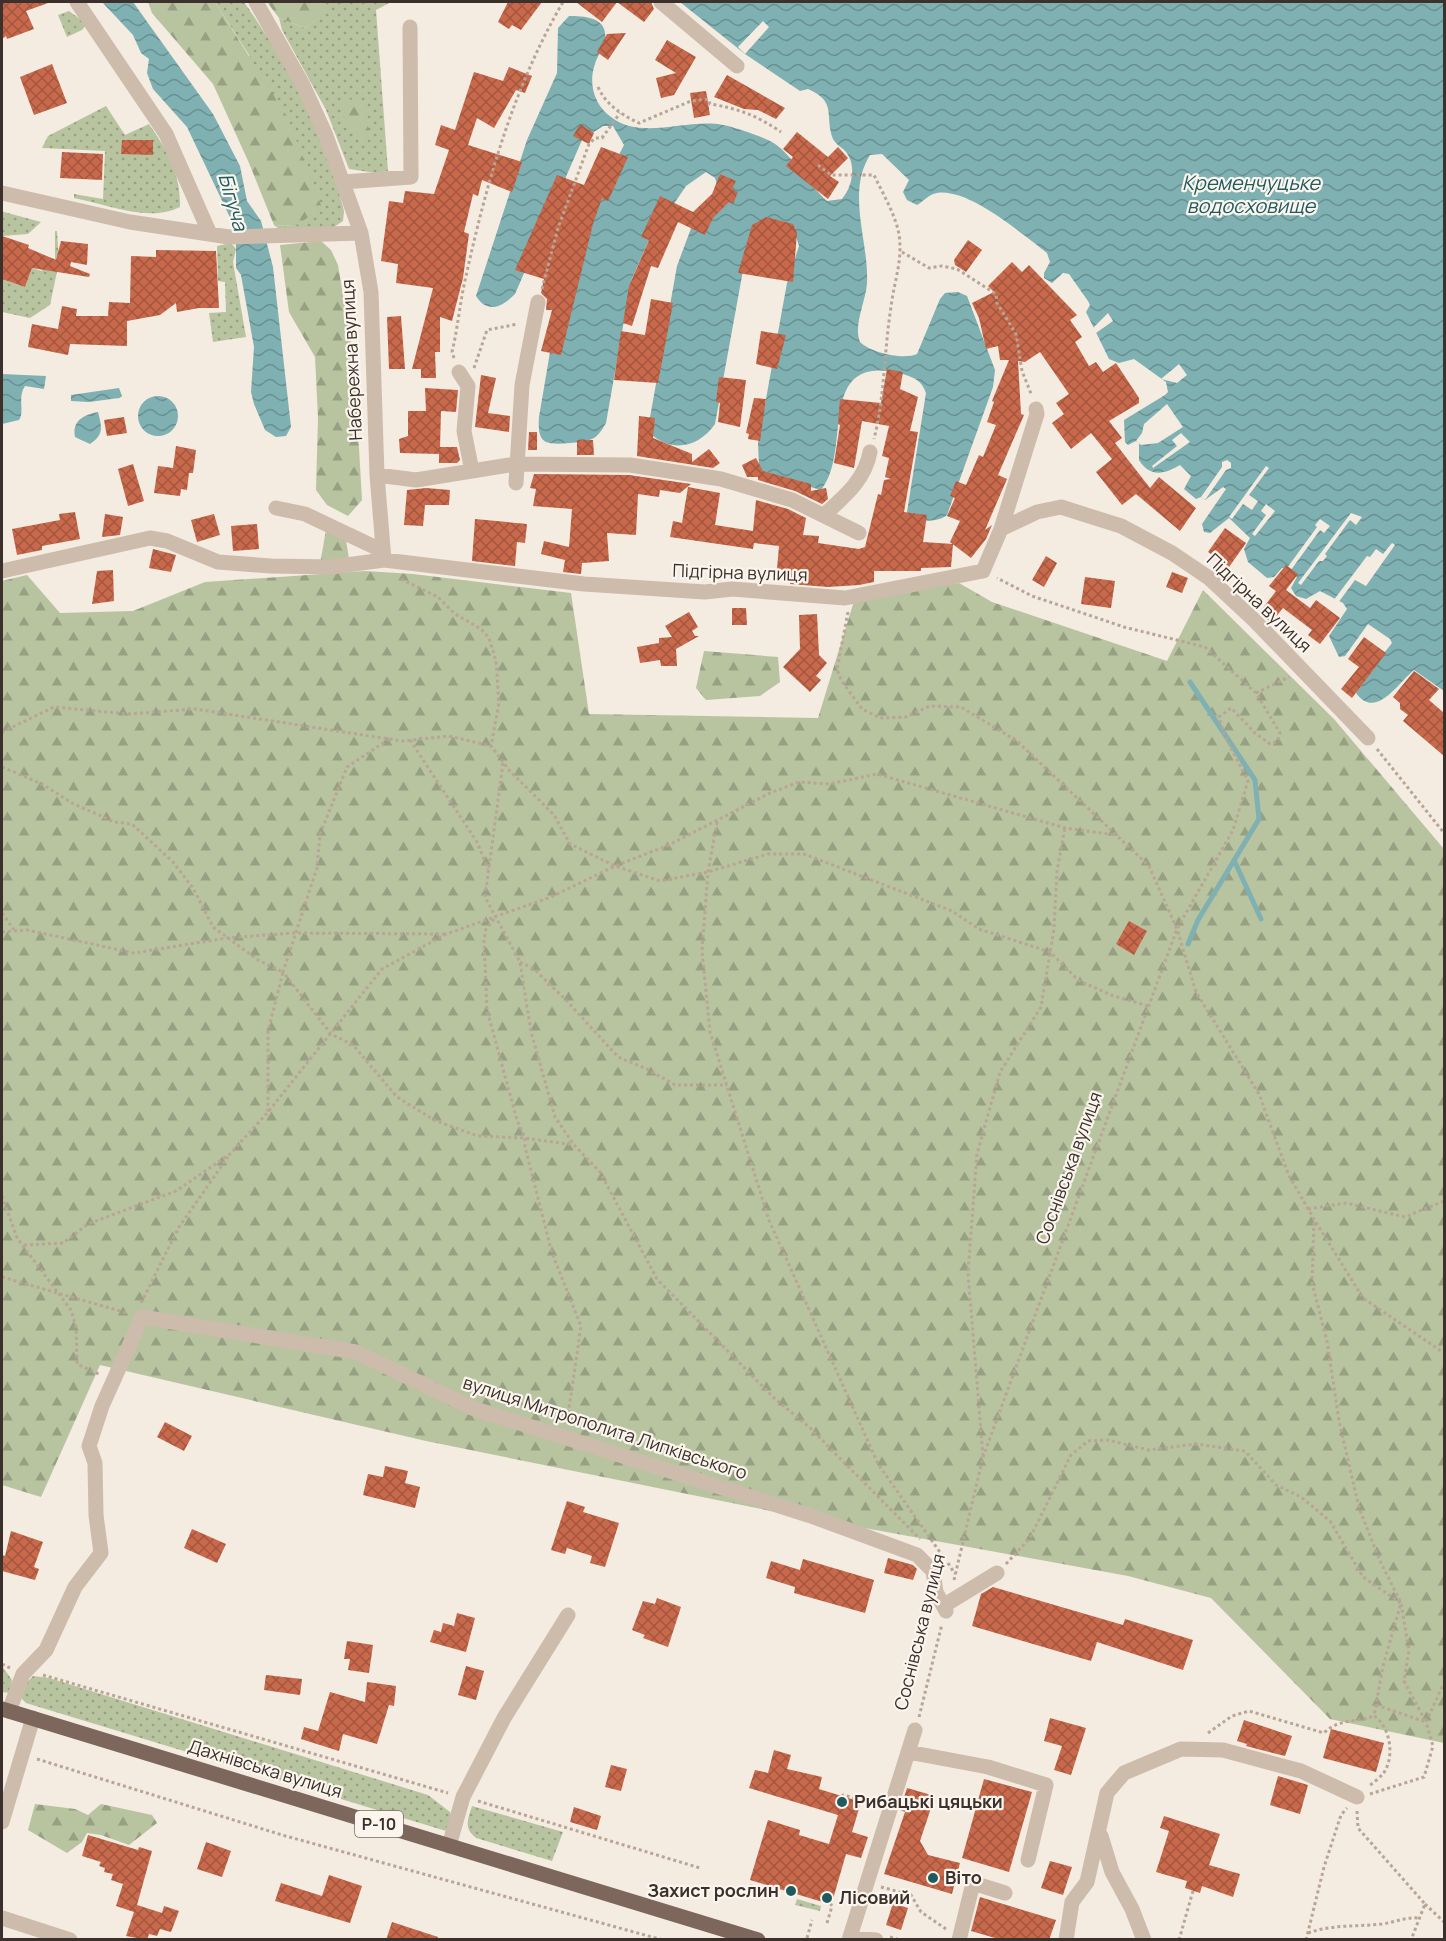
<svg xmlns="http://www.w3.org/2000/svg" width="1446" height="1941" font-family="Manrope,sans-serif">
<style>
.grass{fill:url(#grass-dots)}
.forest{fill:url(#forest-firs)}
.water{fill:url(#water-waves)}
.pier{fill:#f4ebe1}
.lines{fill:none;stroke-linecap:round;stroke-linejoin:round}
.stream{stroke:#7fb0b2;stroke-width:5}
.building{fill:url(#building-cross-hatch)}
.path{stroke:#b9a596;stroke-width:3;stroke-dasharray:3 3;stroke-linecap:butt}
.minor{stroke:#cdbbac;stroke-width:15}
.major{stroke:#7d675c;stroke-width:15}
.poi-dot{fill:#1f5a5e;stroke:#fbf5ee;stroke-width:2}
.labels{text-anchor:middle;stroke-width:4.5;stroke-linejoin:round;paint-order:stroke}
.shield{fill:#fbf5ee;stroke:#756b66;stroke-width:1.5}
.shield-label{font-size:16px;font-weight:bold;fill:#3b302b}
.street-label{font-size:18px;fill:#3b302b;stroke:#fbf5ee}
.poi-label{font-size:18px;font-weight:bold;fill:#3b302b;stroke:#fbf5ee;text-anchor:start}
.water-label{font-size:20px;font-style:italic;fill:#1f5a5e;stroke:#fbf5ee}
</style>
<defs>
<pattern id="grass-dots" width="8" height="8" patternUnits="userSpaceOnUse" patternTransform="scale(1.5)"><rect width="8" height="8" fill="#b8c4a0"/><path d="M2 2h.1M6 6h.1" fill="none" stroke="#97a083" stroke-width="1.8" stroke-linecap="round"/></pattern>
<pattern id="forest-firs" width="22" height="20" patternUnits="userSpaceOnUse" patternTransform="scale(1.5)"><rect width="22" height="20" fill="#b8c4a0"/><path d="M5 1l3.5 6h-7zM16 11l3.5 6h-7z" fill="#97a083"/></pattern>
<pattern id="water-waves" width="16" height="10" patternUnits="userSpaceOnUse" patternTransform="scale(1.5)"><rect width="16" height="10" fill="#7fb0b2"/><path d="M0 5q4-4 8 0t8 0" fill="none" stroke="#699091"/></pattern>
<pattern id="building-cross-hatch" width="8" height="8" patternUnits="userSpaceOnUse" patternTransform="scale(1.5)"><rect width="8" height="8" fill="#c8694b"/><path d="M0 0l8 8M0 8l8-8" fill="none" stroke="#a4573f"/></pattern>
</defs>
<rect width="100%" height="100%" fill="#f4ebe1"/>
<path class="grass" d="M215 2H244C290 68 324 132 344 211L343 221 328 231 285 234 274 225 295 226 249 55Z
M320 2H391L376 10 388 171 376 173 349 169 326 110 282 30 279 18 305 28 324 14Z
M69 11 87 24 82 30 67 37 58 15Z
M106 106 125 135 149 124C167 150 181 174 180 207 148 223 107 204 74 198V194L103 199 105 151 42 148 48 136Z
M2 211 4 212 41 222 28 234 2 236Z
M55 231H57L59 262 50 305 30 318 2 312V279L25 287 32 268 42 271 46 256 55 259Z
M231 243 236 249 233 262 246 337 213 342 209 313 226 312 225 282 218 281 217 246Z
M2 1666 12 1680 10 1693 2 1692Z
M33 1676 49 1678 428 1795 450 1812 453 1821 446 1831 26 1703 21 1698 23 1686Z
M472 1806 563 1832 552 1861 476 1838C463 1828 468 1819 472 1806Z
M750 1884 779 1893 777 1898 748 1890Z
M797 1899 821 1906 820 1911 795 1905Z"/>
<path class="forest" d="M148 2H215L288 118 322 208 295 226 274 225 249 163 213 84 152 13Z
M267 2H320L325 14 305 28 279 18Z
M355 98 365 106 369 132 365 138H356L345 122 342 103Z
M321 241 331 250 338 265 354 362 362 500 348 516 327 505 316 490 318 418 315 357 289 312 280 245Z
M327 524 345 534 351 571 319 570Z
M365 571 413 574 571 593 589 714 818 718 854 601 959 583 992 602 1167 661 1203 590 1334 719 1444 849V1743L1330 1719 1211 1598 1128 1576 771 1511 426 1441 100 1365 41 1497 2 1485V581L27 575 60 613 133 611 205 582Z
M704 651 778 657 780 682 760 696 706 700 696 688Z
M35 1804 75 1809 88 1815 101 1804 152 1815 157 1823 129 1845 101 1835 87 1833 82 1842 67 1853 28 1830Z"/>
<path class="water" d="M102 2H133L213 114 240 166 247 201 261 221 273 267 291 427 286 436 276 437 265 430 254 404 251 392 254 347 241 275 236 268V230L187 127 153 89 147 73 149 59 141 53 133 35Z
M680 2H1444V691L1414 670C1397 684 1376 720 1356 693L1358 686 1392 643 1390 639 1368 624 1345 656 1339 657 1329 636 1347 609 1343 603 1320 591 1306 599 1296 596 1291 588 1297 577 1287 568H1282L1274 577 1267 578 1248 562 1244 549 1250 538 1229 518 1210 533 1204 532 1202 524 1226 489 1223 487 1205 500 1201 497 1196 499 1184 489 1191 476 1180 465C1165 474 1150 478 1139 460V443L1136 441 1128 445 1125 442 1124 420 1165 395 1168 392 1166 382 1134 359 1119 363 1109 359 1086 312 1090 305 1088 301 1069 274 1063 273 1052 283 1044 278V273L1050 262 1047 253C1022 234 969 188 937 193 929 194 924 201 917 205L907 200 903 192 909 180 882 154 870 155C846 193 869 241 867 283 866 301 853 325 860 342 871 353 904 360 917 354L940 299 945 293 958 292 967 296 995 370 993 387 947 515C937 523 916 523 907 512L926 393C922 381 915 378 903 374 813 351 854 451 821 490L765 474 759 466 758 443 787 283 799 246 794 230 750 232 715 424C700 446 673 454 651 434L649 423 677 266 693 223 718 187 715 178 706 172 686 186 648 242 631 281 606 423C603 428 599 435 594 438 587 442 578 442 570 443 546 445 537 445 539 417L566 258 624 145 613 126H603L582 140 515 294C503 306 488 315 476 296L527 140 557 73 558 28 569 16C584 16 608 17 605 39 604 48 597 56 595 64 588 83 594 105 611 117 642 141 687 118 723 125 738 128 757 135 770 141 789 150 810 186 827 201L842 199C852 187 857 166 846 152 842 147 836 145 833 139 824 116 838 102 808 89L800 91 745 54Z
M2 374 46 376 44 389 25 386C17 397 25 412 19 420L2 424Z
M119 388 122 396 119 398 89 402 71 401V395Z
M138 416a20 20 0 1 1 40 0a20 20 0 1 1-40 0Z
M98 412C102 427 104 435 90 444L75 437C72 421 83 415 98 412Z"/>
<path class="pier" d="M763 21 769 27 745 54 738 47Z
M1108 313 1113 321 1096 333 1093 328Z
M1179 364 1187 375 1177 383 1161 379Z
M1167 404 1183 427 1158 443 1141 445 1136 441 1142 433 1144 424Z
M1181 433 1190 442 1153 468 1152 466 1177 446 1172 440Z
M1227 460 1231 463V468L1226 470 1205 500 1201 497 1222 467V462Z
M1266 466 1269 468 1249 495 1258 501 1252 510 1243 504 1232 519 1229 517Z
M1266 504 1275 511 1255 536 1252 534 1266 515 1261 511Z
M1351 513 1362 517 1356 525 1350 520 1325 554 1327 556 1323 561H1319L1301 585 1298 583Z
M1320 519 1330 526 1324 533 1320 530 1291 570 1287 568 1317 527 1315 525Z
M1392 543 1395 545 1366 586 1355 580 1338 603 1333 601 1367 556 1370 557 1376 549 1383 554Z"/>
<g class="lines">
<path class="stream" d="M1234 860 1261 919
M1188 944 1198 920 1259 819 1255 780 1190 682"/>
</g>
<path class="building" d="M2 2H48V3L26 11 34 29 7 39 6 36 2 39Z
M508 2H542L521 30 512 25 509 29 498 22Z
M576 2H651L654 9 644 22 617 2 602 22Z
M626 33 608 60 597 52 607 34Z
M667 40 696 57 674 95 661 98 656 78 676 73 655 60Z
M52 64 67 103 34 115 20 77Z
M509 67 532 76 525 93 516 90 494 128 477 118 468 145 522 162 512 192 482 180 478 196 473 194 464 232 469 234 463 278 452 321 440 317V352H435L436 378H421V369H412L433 288 396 283 398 264 381 261 389 201 403 203 405 191 434 194 449 150 435 145 441 125 455 130 474 72 503 81Z
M727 75 785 108 776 119 758 110 744 109 714 97Z
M706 91 710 115 694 118 690 93Z
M580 124 594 133 589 144 573 136Z
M797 132 828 157 838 147 848 158 830 176 839 182 828 199 786 166 793 157 783 149Z
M122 140H153V155L121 154Z
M601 147 628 157 608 201 602 198 593 224 561 355 541 351 552 310H546L547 299 541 293 544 279 515 270 557 175 584 185Z
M62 152 103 154 102 180 60 178Z
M720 174 736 181 732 189 738 192 733 204 729 202 713 218 705 235 678 222 658 268 651 266 632 326 623 323 629 286 649 240 641 237 660 196 693 212 712 194Z
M766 217 793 224 797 233 793 282 738 273 752 225Z
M2 236 29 245 28 248 56 260 61 241 88 244 87 265 71 262 70 266 90 274 89 277 32 268 25 287 2 279Z
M968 240 982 250 966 272 955 265 954 260Z
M156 250 216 251 219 308H199L177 312 176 303 160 315 127 321V346L70 344 68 355 28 347 32 324 58 329 62 306 77 309 76 316H108L109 302 130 303 131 256 156 257Z
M1012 262 1022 272 1029 265 1077 315 1070 320 1082 337 1075 342 1089 366 1096 362 1103 372 1116 363 1139 398V403L1109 421 1122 438 1115 443 1150 488 1159 477 1196 508 1180 531 1136 494 1122 505 1096 472 1112 459 1091 433 1071 449 1060 434 1052 423 1064 414 1056 403 1069 394 1040 352 1025 362 1018 361 1021 414 1024 415 998 475 1007 479 985 530 992 525 986 539 971 558 950 542 960 521 947 516 955 498 950 496 956 481 966 485 979 455 983 457 996 425 987 422 994 402 992 401 1009 360H1000L998 346 986 349 979 318 972 303 994 292 988 286Z
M651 299 673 303 658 383 614 380 621 331 645 335Z
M401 316 405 369H389L387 317Z
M761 331 786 335 777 369 756 364Z
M887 369 903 372 900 389 918 397 910 431 918 432 904 512 927 515 923 542 953 544 951 567 921 568V571H874V582L859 585 828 587 790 584 791 571 777 569 779 546 754 543 753 549 670 537 673 521 682 523 688 487 720 493 715 525 753 531 756 500 788 509 806 518 803 535 819 536 818 543 859 549 865 547 878 494 881 495 884 480 891 479 885 477 889 458 882 456 889 426 862 421 854 468 834 463 840 425 838 424 840 399 881 403Z
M481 375 496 378 488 413 510 416 509 432 475 427Z
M719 377 746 380 740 427 718 422 720 403 716 402Z
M425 388 458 390 456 412 441 411 440 447H457L460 460 457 463H439V454L400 453 399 439 408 436V411H426Z
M754 398 766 399 760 441 748 439 749 434 746 433Z
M639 416 655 418 653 438 692 454V462L709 449 720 463 713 468 637 456Z
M124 417 127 433 107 436 104 420Z
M529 432H537V450H528Z
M577 440H593L594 455H577Z
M176 446 196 450 193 473H189L187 490 181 489 180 496 154 493 158 466 173 468Z
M756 458 763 471 811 484V491L826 488 828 499 822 504 795 491 758 480V477H747L742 465Z
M133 464 144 501 128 506 118 469Z
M534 474 629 475 691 484 680 493 660 490 659 497 638 494 636 535 607 533 609 561 582 563 581 574 563 572 565 560 541 554 544 541 569 547 572 509 533 506 536 489 530 488Z
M426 488 450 490 449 505H425L423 526 404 525 407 490Z
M75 512 80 539 42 546V550L17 555 12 529 60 520 59 514Z
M105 514 123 517 120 535 102 537Z
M214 514 220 535 197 542 191 520Z
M475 519 527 524 525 543 517 542 515 566 472 561Z
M257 524 259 549 233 551 231 526Z
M1225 528 1246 543 1229 567 1208 552Z
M153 549 176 555 171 572 149 568Z
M1046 556 1057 563 1044 587 1032 580Z
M1286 565 1298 574 1286 590 1310 608 1316 600 1340 618 1320 644 1308 635 1312 630 1283 608 1271 623 1260 612 1276 591 1269 586Z
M113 570 114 601 92 604 97 571Z
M1172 572 1188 578 1182 593 1166 587Z
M1085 577 1115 581 1111 608 1081 604Z
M732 608H746L747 625H732Z
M689 612 698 627 692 631 695 636H699L676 649 677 666H661L660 660 640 663 637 647 659 643V638L672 637 665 626Z
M817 614 819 655 827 663 816 676 821 680 810 692 783 667 800 649 799 615Z
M1364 637 1386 653 1352 698 1341 689 1359 667 1348 659Z
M1414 671 1439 689 1429 700 1444 713V756L1403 721 1408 715 1400 709V703L1393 697Z
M1129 921 1147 931 1134 955 1116 944Z
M165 1422 192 1436 184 1451 157 1437Z
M385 1466 408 1471 405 1483 420 1487 415 1508 363 1495 368 1474 383 1477Z
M567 1501 585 1507 583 1512 619 1523 605 1567 590 1563 592 1556 567 1548 565 1554 551 1550Z
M192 1529 226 1544 217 1563 184 1548Z
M11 1531 43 1542 34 1567 39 1569 35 1580 2 1571V1555L5 1556Z
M888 1558 913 1565 917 1569 913 1580 884 1573Z
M803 1559 874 1580 865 1613 794 1593 795 1587 766 1578 771 1561 800 1570Z
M993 1587 1123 1625 1125 1619 1193 1640 1183 1670 1097 1642 1091 1661 972 1626 981 1594Z
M657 1598 681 1607 668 1647 643 1638 645 1635 632 1630 643 1601 655 1604Z
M457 1613 475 1618 466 1652 430 1642 434 1630 441 1632 443 1623 454 1626Z
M347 1641 373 1645 369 1673 348 1670 350 1659H344Z
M466 1666 484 1671 476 1700 458 1695Z
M266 1675 302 1679 300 1695 264 1690Z
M367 1682 396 1686 394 1706 389 1705 377 1744 343 1734 339 1751 301 1739 304 1727 318 1731 330 1692 365 1702Z
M1050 1718 1086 1728 1071 1775 1054 1770 1062 1746 1044 1741Z
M1244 1720 1292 1736 1285 1756 1246 1746 1247 1744 1237 1741Z
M1331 1729 1384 1743 1376 1772 1323 1758Z
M774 1750 791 1755 787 1769 822 1777 819 1789 861 1802 852 1832 868 1837 861 1858 846 1854 833 1899 826 1903 750 1880 768 1820 800 1830 799 1835 829 1844 838 1815 749 1788 755 1770 768 1773Z
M611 1765 627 1769 621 1791 605 1787Z
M1278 1776 1308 1785 1300 1814 1270 1805Z
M984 1779 1032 1792 1009 1872 962 1858Z
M907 1788 935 1796 920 1841 928 1855 960 1863 952 1894 884 1874 905 1812 900 1810Z
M574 1807 601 1816 597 1830 570 1822Z
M1164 1816 1220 1834 1209 1865 1240 1874 1233 1897 1202 1886 1200 1893 1185 1888 1187 1881 1156 1872 1169 1831 1160 1828Z
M88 1835 138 1850 139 1847 152 1851 137 1905 162 1913 164 1906 179 1911 171 1932 160 1929 157 1936 149 1934 147 1940 126 1936 134 1912 116 1906 123 1884 111 1880 113 1874 104 1872 105 1868 99 1866 101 1862 82 1856Z
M206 1842 231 1851 222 1877 197 1869Z
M1050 1861 1072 1867 1063 1895 1041 1888Z
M329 1875 362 1886 350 1923 275 1901 281 1883 322 1896Z
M980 1897 1056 1920 1049 1940H1002L971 1931Z
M893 1903 908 1908 901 1930 886 1925Z
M392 1922 438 1937 437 1940H386Z"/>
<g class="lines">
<path class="path" d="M598 87C606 105 622 115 639 123L691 101 708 99 710 104C737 108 758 116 781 132
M818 165 831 175H874C883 194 895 214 899 234 903 261 894 281 891 307 884 351 885 395 874 439
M902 252 929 268 942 266 957 269 996 294 997 303 1016 334 1022 371 1032 396
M542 289 558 228 589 144 595 138H602L620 113
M454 358 452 352C458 327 460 301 466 276 487 181 514 86 563 2
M474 368 487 330 518 324
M401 579 438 597 455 614 481 629 489 638 496 661 499 703 491 746
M848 612 837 669 841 680 862 709 880 718 906 717 930 706 961 707 1017 741 1149 866 1177 929 1196 992 1259 1094 1289 1176 1314 1219 1363 1298 1444 1353
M1256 693 1289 677
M2 732 54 707 128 714 195 709 402 741 449 736 491 746 509 770 554 815 570 844 615 866 660 881 708 872 768 854H804L952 911 979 929 1050 952 1078 980 1111 995 1148 1006
M389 739 347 767 320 834 317 868 283 972 331 1034 353 1045 397 1097 436 1121 478 1136 525 1138 574 1145
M410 740 477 842 488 869
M1377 749 1444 833
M503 763 485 897 520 962 531 1032 555 1117 574 1145 600 1172 657 1279 774 1398 809 1427 920 1539
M2 767 42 784 72 803 114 822 132 824 173 862 193 888 213 927 258 960 283 972 268 1031V1112
M717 822 708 872 702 951 710 1032 769 1220 878 1464 944 1558
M2 913 14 930
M494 919 486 929 484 940 487 1010 517 1120 525 1138V1147L552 1253 581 1326 567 1422
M2 932 27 930 134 953 227 938 293 933 445 934
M520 962 534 969 565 999 618 1057 647 1069 675 1085H727
M2 1196 17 1238 71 1310 76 1327 77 1364 101 1375
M1308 1209 1346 1203 1405 1217 1444 1201
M1314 1222 1312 1283 1327 1341 1339 1421 1359 1508 1380 1561 1401 1603 1409 1650 1404 1681 1426 1722
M24 1245 63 1243 88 1224 176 1191 230 1154 268 1112 382 969 446 934 551 897 615 866 669 845 770 793 799 782 829 784 877 774 1065 828 1116 835
M2 1277 127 1313
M141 1303 179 1227 228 1157
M983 1456 968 1273 977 1154 1000 1072 1041 1007 1054 929 1057 871 1065 828
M948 1563 955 1574
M1006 1564 1030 1538 1071 1455 1088 1441 1107 1440 1149 1450 1196 1444 1245 1451 1276 1485 1301 1497 1330 1521 1363 1577 1401 1603 1383 1666 1374 1716C1391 1727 1395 1758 1383 1774 1379 1778 1373 1783 1368 1787
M954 1580 983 1457 1177 929 1233 830 1248 781 1224 734 1219 717 1231 708 1255 733 1270 744 1278 741 1280 733 1256 693 1205 647 1124 627 1032 596 997 578
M2 1664 10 1668
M43 1675 448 1793
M1376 1705 1426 1722
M919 1717 942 1624
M1208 1733 1232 1716 1249 1711 1324 1733C1339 1718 1356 1723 1374 1716
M37 1759 282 1835 663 1940
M1370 1794 1424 1777 1433 1746 1426 1722 1444 1683
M842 1797 843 1795 876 1804
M478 1801 700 1868
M1357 1811 1358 1828 1425 1904 1411 1940
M881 1887 911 1895 921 1912 946 1929
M1425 1904 1444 1922
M827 1923 832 1906 829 1901
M1308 1933C1333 1924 1357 1927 1382 1924 1396 1922 1405 1917 1419 1918
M890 1937 900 1940
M807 1938 812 1920
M1179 1940 1193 1891
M1306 1940 1324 1867 1341 1815 1347 1808"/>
<path class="minor" d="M77 2 166 134 210 234
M256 2 303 85 325 133 361 233 371 292 377 475 384 560
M661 2 737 66
M343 182 411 177 410 27
M2 193 130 222 229 237 361 233
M459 372 468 386 464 431 472 471
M377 475 416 480 516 464 630 465 721 479 792 500 859 533
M516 483 522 385 538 302
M276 508 305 514 383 551
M824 515C844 497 865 480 870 452
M1001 529 1037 414 1036 409
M2 571 150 538 167 541 218 562 271 566 331 567 384 560 584 584 705 592 732 589 845 598 983 571 1001 529 1037 512 1061 507 1121 526 1172 553 1209 578 1254 620 1368 738
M948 1603 997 1573
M9 1711 23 1674 46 1650 75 1587 101 1553 96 1515 95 1463 89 1446 102 1406 142 1317 356 1352 472 1408 811 1516 917 1555 933 1571 936 1592 946 1611
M908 1752 988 1767 1046 1785 1028 1860
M2 1822 33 1718
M1101 1836 1112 1872 1132 1909 1144 1940
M449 1846 463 1797 504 1718 568 1615
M2 1918 70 1940
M850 1938 876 1940
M849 1940 915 1730
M959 1940 973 1883 1005 1893
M1066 1940 1072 1902 1087 1882 1107 1793 1124 1773 1181 1749 1223 1750 1301 1771 1357 1797"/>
<path class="major" d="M2 1709 758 1940"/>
</g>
<g class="poi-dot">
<circle cx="842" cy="1802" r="6"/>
<circle cx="933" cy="1878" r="6"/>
<circle cx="791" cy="1891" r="6"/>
<circle cx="827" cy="1898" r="6"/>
</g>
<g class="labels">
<rect class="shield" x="355" y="1811" width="48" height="26" rx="4.5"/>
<g class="shield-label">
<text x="379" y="1830">Р-10</text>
</g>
<g class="street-label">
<text transform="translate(352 360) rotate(-93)" y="6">Набережна вулиця</text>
<text transform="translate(740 573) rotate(2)" y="6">Підгірна вулиця</text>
<text transform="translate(1259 603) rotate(43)" y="6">Підгірна вулиця</text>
<text transform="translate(1069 1168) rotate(-70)" y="6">Соснівська вулиця</text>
<text transform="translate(605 1428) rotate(18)" y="6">вулиця Митрополита Липківського</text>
<text transform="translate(920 1632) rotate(-76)" y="6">Соснівська вулиця</text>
<text transform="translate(265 1769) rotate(17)" y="6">Дахнівська вулиця</text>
</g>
<g class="poi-label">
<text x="854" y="1808">Рибацькі цяцьки</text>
<text x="945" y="1884">Віто</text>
<text x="779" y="1897" text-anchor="end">Захист рослин</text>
<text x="839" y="1904">Лісовий</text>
</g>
<g class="water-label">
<text x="1251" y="190">Кременчуцьке<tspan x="1251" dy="23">водосховище</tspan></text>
<text transform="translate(233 202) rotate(74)" y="7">Бігуча</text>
</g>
</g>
<rect width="1446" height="1941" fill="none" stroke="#3b302b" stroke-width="6"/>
</svg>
